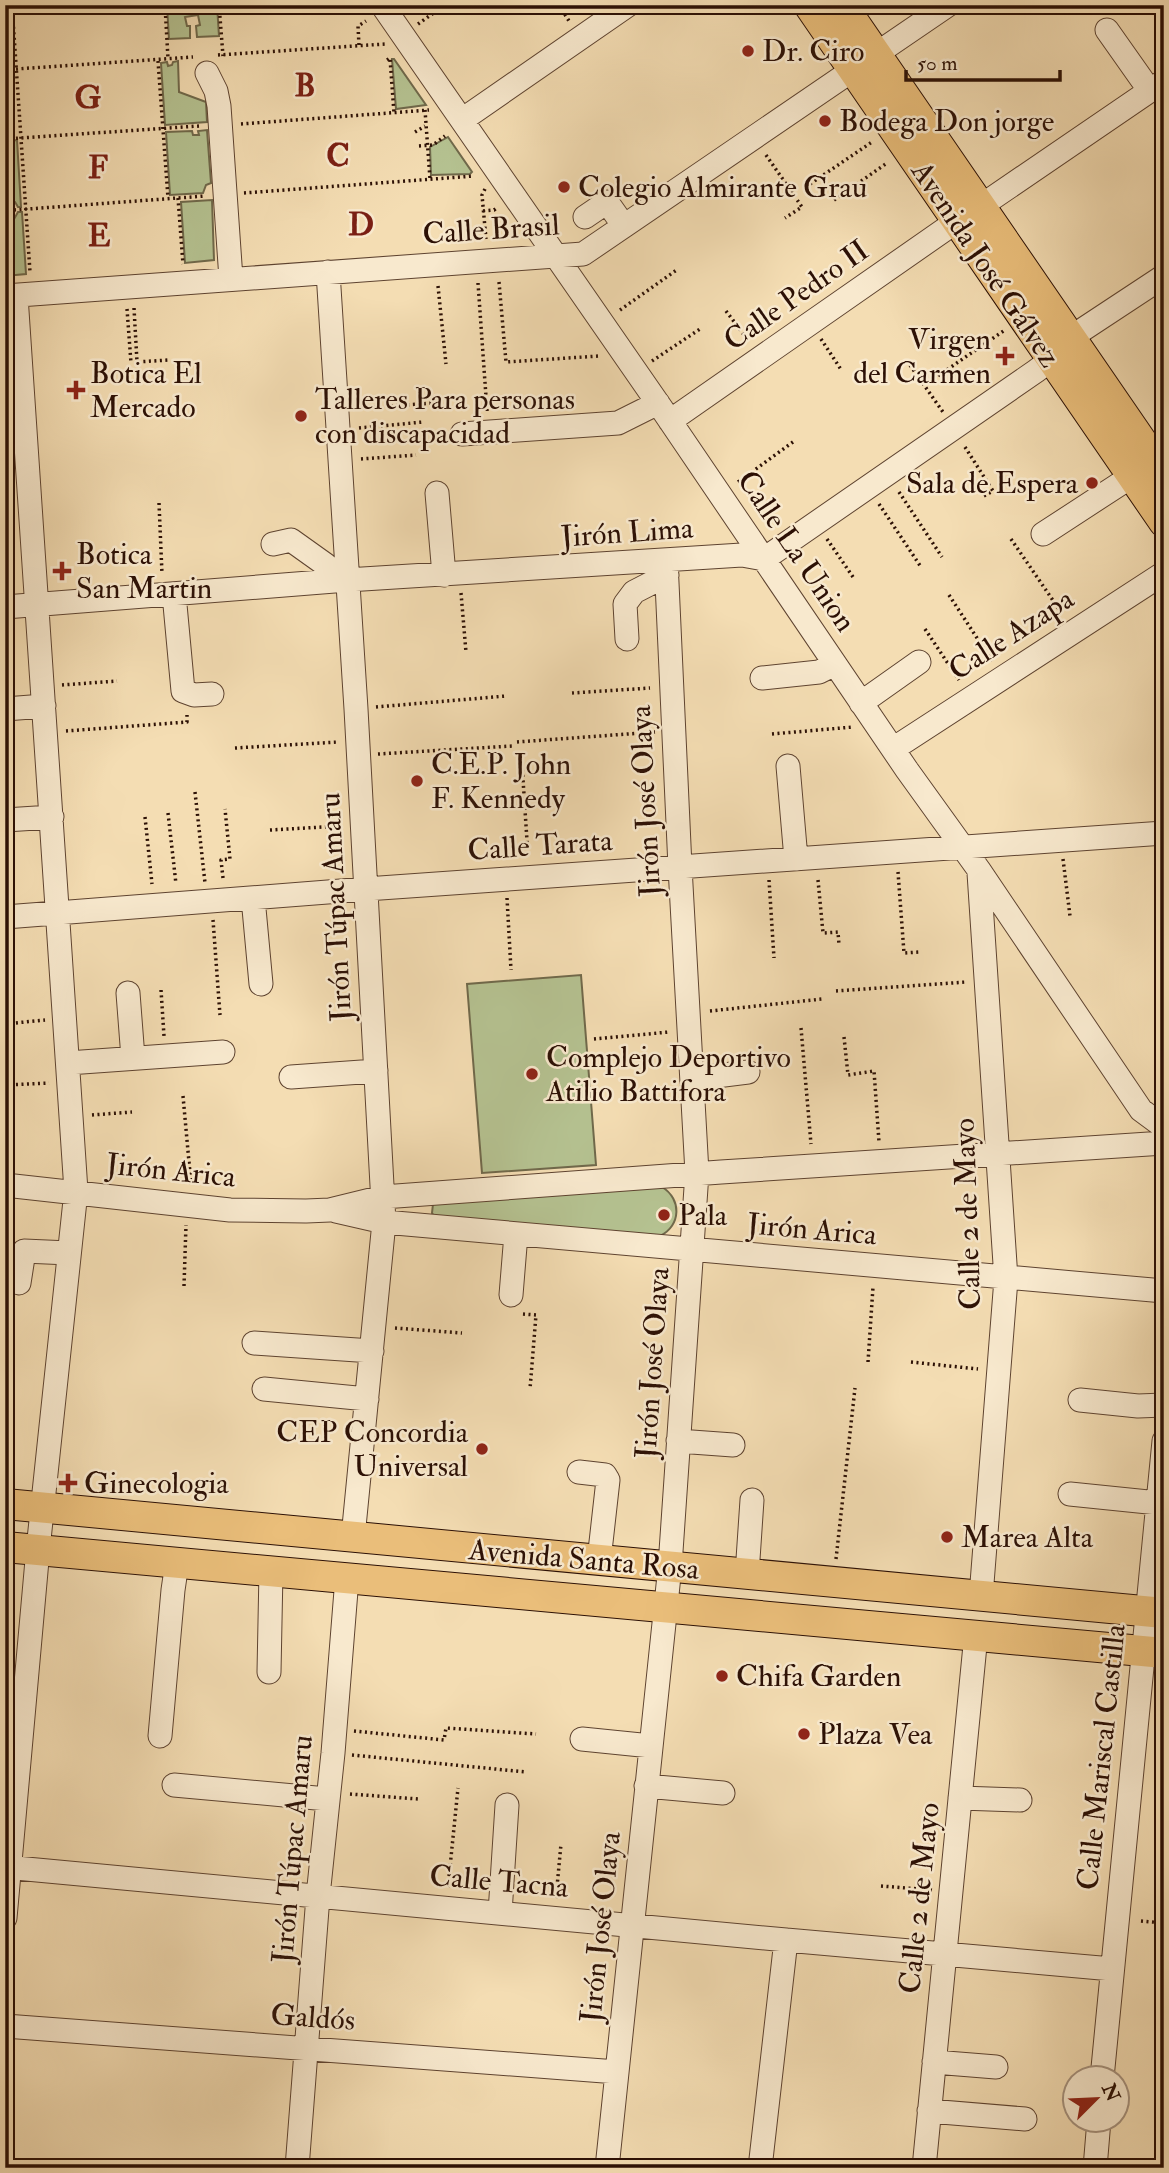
<svg xmlns="http://www.w3.org/2000/svg" width="1169" height="2173" font-family="'IM FELL Double Pica',serif">
<style>
.green{fill:#b5c291;stroke:#70694b;stroke-width:2}
.lines{fill:none;stroke-linecap:round;stroke-linejoin:round}
.minor-casing{stroke:#5e4330;stroke-width:25}
.major-casing{stroke:#2c1005;stroke-width:32}
.path{stroke:#2c1005;stroke-width:3.5;stroke-dasharray:2 3.5;stroke-linecap:butt}
.minor{stroke:#f8e9ce;stroke-width:23}
.major{stroke:#eabe7a;stroke-width:30}
.poi-dot{fill:#8f2418;stroke:#f8e9ce;stroke-width:2.5}
.labels{text-anchor:middle;stroke-width:5;stroke-linejoin:round;paint-order:stroke}
.poi-label{font-size:30px;fill:#2c1005;stroke:#f8e9ce;text-anchor:start}
.street-label{font-size:30px;fill:#2c1005;stroke:#f8e9ce}
.neighbourhood-label{font-size:32px;font-weight:bold;fill:#7a1f14;stroke:#f8e9ce}
</style>
<rect width="100%" height="100%" fill="#f4ddb3"/>
<filter id="stains"><feTurbulence type="fractalNoise" baseFrequency=".00286" numOctaves="4"/><feColorMatrix values="0 0 0 0 .2 0 0 0 0 .09 0 0 0 0 .02 0 0 0 .5 -.17"/></filter>
<radialGradient id="worn" r=".72"><stop offset=".6" stop-color="#630" stop-opacity="0"/><stop offset="1" stop-color="#630" stop-opacity=".3"/></radialGradient>
<path class="green" d="M167 5H217L219 36 197 37 196 26 200 25 198 15 185 17 187 26H190V38L169 39Z
M392 59H394L426 105 396 109Z
M178 61 179 92 206 102 207 122 165 125 161 63 167 62 168 66 172 65 173 62Z
M207 130 211 183 206 185 203 193 170 195 166 132 192 131 193 135H199L198 131Z
M448 137 472 172 470 174 431 175 430 147Z
M17 140 21 207H18L15 202 5 198V142Z
M212 200 214 260 185 263 181 202Z
M18 212H22L26 274 5 276V272L14 271V262L5 263V223L13 221Z
M581 975 596 1165 482 1173 467 984Z
M662 1187C682 1199 681 1226 660 1236L434 1216 432 1213 433 1204Z"/>
<g class="lines">
<g class="minor-casing">
<path id="minor" d="M382 5 664 412 907 770 979 870 1141 1110 1164 1127
M1107 30 1150 91
M207 73 216 91 219 106 231 279
M462 120 628 5
M981 206 1164 81
M585 217 607 202 624 226
M328 272 356 709 384 1222 353 1537
M5 296 583 254 948 5
M670 421 957 221
M462 434 618 423 658 403
M437 493 444 575
M1043 534 1132 476
M273 544 291 540 326 565 338 581
M174 594 183 691 194 695 212 694
M5 607 347 580 742 555 764 559 1036 371 1052 359 1070 338 1164 276
M627 639 625 604 634 592 667 575
M762 678 819 672 835 664
M861 703 919 662
M5 709 44 706
M893 749 1164 573
M788 766 796 859
M5 820 52 817
M979 873 1006 1279 981 1596
M253 898 261 984
M5 917 366 889 1164 833
M128 993 133 1058
M68 1063 223 1052
M291 1077 376 1071
M692 1079 748 1072
M5 1185 230 1210 306 1211 330 1210 383 1197 721 1172 1164 1143
M336 1211 384 1222 1164 1291
M19 1283 24 1251 69 1253
M511 1295 516 1234
M254 1343 372 1351
M264 1389 367 1399
M1080 1400 1138 1406 1164 1405
M678 1441 733 1445
M579 1472 605 1475 608 1480 599 1560
M1070 1494 1158 1503
M747 1574 752 1500
M269 1672 271 1571
M160 1736 173 1590 177 1563
M582 1739 651 1746
M174 1785 327 1799
M646 1786 723 1793
M960 1798 1020 1800
M5 1867 786 1940 1112 1969
M500 1913 507 1805
M5 1918 38 1549 76 1191 16 296
M5 2026 617 2072
M934 2062 996 2067
M1102 2078 1164 1441
M929 2111 1025 2119
M297 2168 318 1896 333 1753 347 1578
M607 2168 670 1566 697 1173 680 867 666 561
M760 2168 786 1940
M924 2168 976 1635
M1095 2168 1099 2120"/>
</g>
<g class="major-casing">
<path id="major" d="M809 5 1164 522
M842 5 1164 474
M5 1504 1164 1613
M5 1547 1164 1653"/>
</g>
<path class="path" d="M12 5 30 272
M165 5 168 59
M219 5 223 56
M559 5 569 21
M418 24 445 5
M359 45 358 26 366 21
M218 55 385 44
M387 60 390 58 394 113
M158 61 168 198
M16 69 193 57
M425 110 430 179
M241 124 429 110
M415 132 425 126
M5 139 199 126
M419 146 433 145 445 136
M766 155 802 207 785 218
M810 184 872 142
M485 189 482 195 486 239
M244 193 474 176
M178 198 183 264
M834 200 887 163
M5 202 12 204 14 212 11 217 5 219
M14 210 205 196
M483 211 494 210 498 207
M499 282 506 362 599 356
M478 283 487 411
M438 286 446 364
M134 308 137 362 168 360
M127 309 131 363
M620 310 678 269
M726 311 748 340
M821 339 842 371
M652 361 700 329
M910 365 943 412
M929 382 1005 330
M358 408 435 403
M359 428 423 422
M965 447 993 491 982 497
M361 459 416 455
M738 482 793 442
M899 492 942 557
M159 503 162 574
M879 504 921 567
M827 539 853 577
M1011 539 1063 615
M461 593 466 652
M949 595 992 661
M925 629 959 680
M62 685 117 681
M572 693 650 688
M376 707 506 696
M66 731 187 722V715
M772 734 853 727
M517 742 655 732
M235 748 338 742
M378 754 512 746
M522 764 528 856
M195 792 205 883
M168 813 176 884
M145 817 152 884
M270 830 341 826
M1063 859 1070 916
M898 872 904 953 919 952
M223 878 221 860 230 859 225 809
M769 880 774 958
M818 880 823 933 838 932 839 945
M507 898 511 970
M213 920 220 1015
M161 990 164 1036
M836 991 966 982
M710 1011 822 999
M5 1024 45 1020
M801 1028 811 1144
M844 1037 848 1075 874 1071 879 1142
M594 1039 669 1032
M5 1085 49 1083
M183 1096 191 1184
M92 1115 132 1112
M184 1286 186 1225
M523 1314 536 1315 530 1389
M395 1328 462 1333
M868 1362 873 1287
M911 1362 978 1369
M836 1559 855 1388
M354 1731 444 1740 446 1728 536 1734
M352 1755 526 1772
M350 1794 418 1799
M1157 1796 1164 1797
M881 1886 932 1890
M448 1887 458 1788
M556 1898 561 1844
M1141 1921 1164 1923"/>
<use href="#minor" class="minor"/>
<use href="#major" class="major"/>
</g>
<g class="poi-dot">
<circle cx="748" cy="51" r="7"/>
<circle cx="825" cy="121" r="7"/>
<circle cx="564" cy="187" r="7"/>
<path d="M1001.5 345.5h7v7h7v7h-7v7h-7v-7h-7v-7h7z"/>
<path d="M72.5 379.5h7v7h7v7h-7v7h-7v-7h-7v-7h7z"/>
<circle cx="301" cy="416" r="7"/>
<circle cx="1092" cy="483" r="7"/>
<path d="M58.5 560.5h7v7h7v7h-7v7h-7v-7h-7v-7h7z"/>
<circle cx="417" cy="781" r="7"/>
<circle cx="532" cy="1074" r="7"/>
<circle cx="664" cy="1215" r="7"/>
<circle cx="482" cy="1449" r="7"/>
<path d="M64.5 1472.5h7v7h7v7h-7v7h-7v-7h-7v-7h7z"/>
<circle cx="947" cy="1537" r="7"/>
<circle cx="722" cy="1676" r="7"/>
<circle cx="804" cy="1734" r="7"/>
</g>
<g class="labels">
<g class="poi-label">
<text x="762" y="61">Dr. Ciro</text>
<text x="839" y="131">Bodega Don jorge</text>
<text x="578" y="197">Colegio Almirante Grau</text>
<text x="991" y="349" text-anchor="end">Virgen<tspan x="991" dy="34">del Carmen</tspan></text>
<text x="90" y="383">Botica El<tspan x="90" dy="34">Mercado</tspan></text>
<text x="315" y="409">Talleres Para personas<tspan x="315" dy="34">con discapacidad</tspan></text>
<text x="1078" y="493" text-anchor="end">Sala de Espera</text>
<text x="76" y="564">Botica<tspan x="76" dy="34">San Martin</tspan></text>
<text x="431" y="774">C.E.P. John<tspan x="431" dy="34">F. Kennedy</tspan></text>
<text x="546" y="1067">Complejo Deportivo<tspan x="546" dy="34">Atilio Battifora</tspan></text>
<text x="678" y="1225">Pala</text>
<text x="468" y="1442" text-anchor="end">CEP Concordia<tspan x="468" dy="34">Universal</tspan></text>
<text x="84" y="1493">Ginecologia</text>
<text x="961" y="1547">Marea Alta</text>
<text x="736" y="1686">Chifa Garden</text>
<text x="818" y="1744">Plaza Vea</text>
</g>
<g class="street-label">
<text transform="translate(491 229) rotate(-4)" y="10">Calle Brasil</text>
<text transform="translate(986 264) rotate(56)" y="10">Avenida José Gálvez</text>
<text transform="translate(796 295) rotate(-35)" y="10">Calle Pedro II</text>
<text transform="translate(627 532) rotate(-4)" y="10">Jirón Lima</text>
<text transform="translate(797 551) rotate(56)" y="10">Calle La Union</text>
<text transform="translate(1011 634) rotate(-33)" y="10">Calle Azapa</text>
<text transform="translate(645 801) rotate(-93)" y="10">Jirón José Olaya</text>
<text transform="translate(540 845) rotate(-4)" y="10">Calle Tarata</text>
<text transform="translate(335 907) rotate(-93)" y="10">Jirón Túpac Amaru</text>
<text transform="translate(171 1170) rotate(6)" y="10">Jirón Arica</text>
<text transform="translate(967 1214) rotate(-92)" y="10">Calle 2 de Mayo</text>
<text transform="translate(812 1229) rotate(5)" y="10">Jirón Arica</text>
<text transform="translate(652 1363) rotate(-86)" y="10">Jirón José Olaya</text>
<text transform="translate(584 1559) rotate(5)" y="10">Avenida Santa Rosa</text>
<text transform="translate(1101 1757) rotate(-84)" y="10">Calle Mariscal Castilla</text>
<text transform="translate(292 1849) rotate(-85)" y="10">Jirón Túpac Amaru</text>
<text transform="translate(499 1881) rotate(5)" y="10">Calle Tacna</text>
<text transform="translate(919 1898) rotate(-84)" y="10">Calle 2 de Mayo</text>
<text transform="translate(600 1927) rotate(-84)" y="10">Jirón José Olaya</text>
<text transform="translate(313 2017) rotate(4)" y="10">Galdós</text>
</g>
<g class="neighbourhood-label">
<text x="305" y="96">B</text>
<text x="88" y="108">G</text>
<text x="338" y="166">C</text>
<text x="98" y="178">F</text>
<text x="361" y="235">D</text>
<text x="99" y="246">E</text>
</g>
</g>
<rect width="1169" height="2173" fill="none" stroke="#f4ddb3" stroke-width="28"/>
<rect x="7" y="7" width="1155" height="2159" fill="none" stroke="#2c1005" stroke-width="3.5"/>
<rect x="14" y="14" width="1141" height="2145" fill="none" stroke="#2c1005" stroke-width="2"/>
<g transform="translate(1096 2099) rotate(66)"><circle r="33" fill="#f8e9ce" stroke="#a6927e" stroke-width="2"/>
<path d="M0-5L12 26L0 18L-12 26Z" fill="#8f2418"/>
<text y="-10" font-size="19" font-weight="bold" text-anchor="middle" fill="#2c1005">N</text>
</g>
<path d="M906 70v10h154v-10" fill="none" stroke="#2c1005" stroke-width="3.5"/>
<text x="917" y="70" font-size="21" fill="#2c1005" stroke="#f8e9ce" stroke-width="5" paint-order="stroke">50 m</text>
<rect width="100%" height="100%" filter="url(#stains)"/>
<rect width="100%" height="100%" fill="url(#worn)"/>
</svg>
